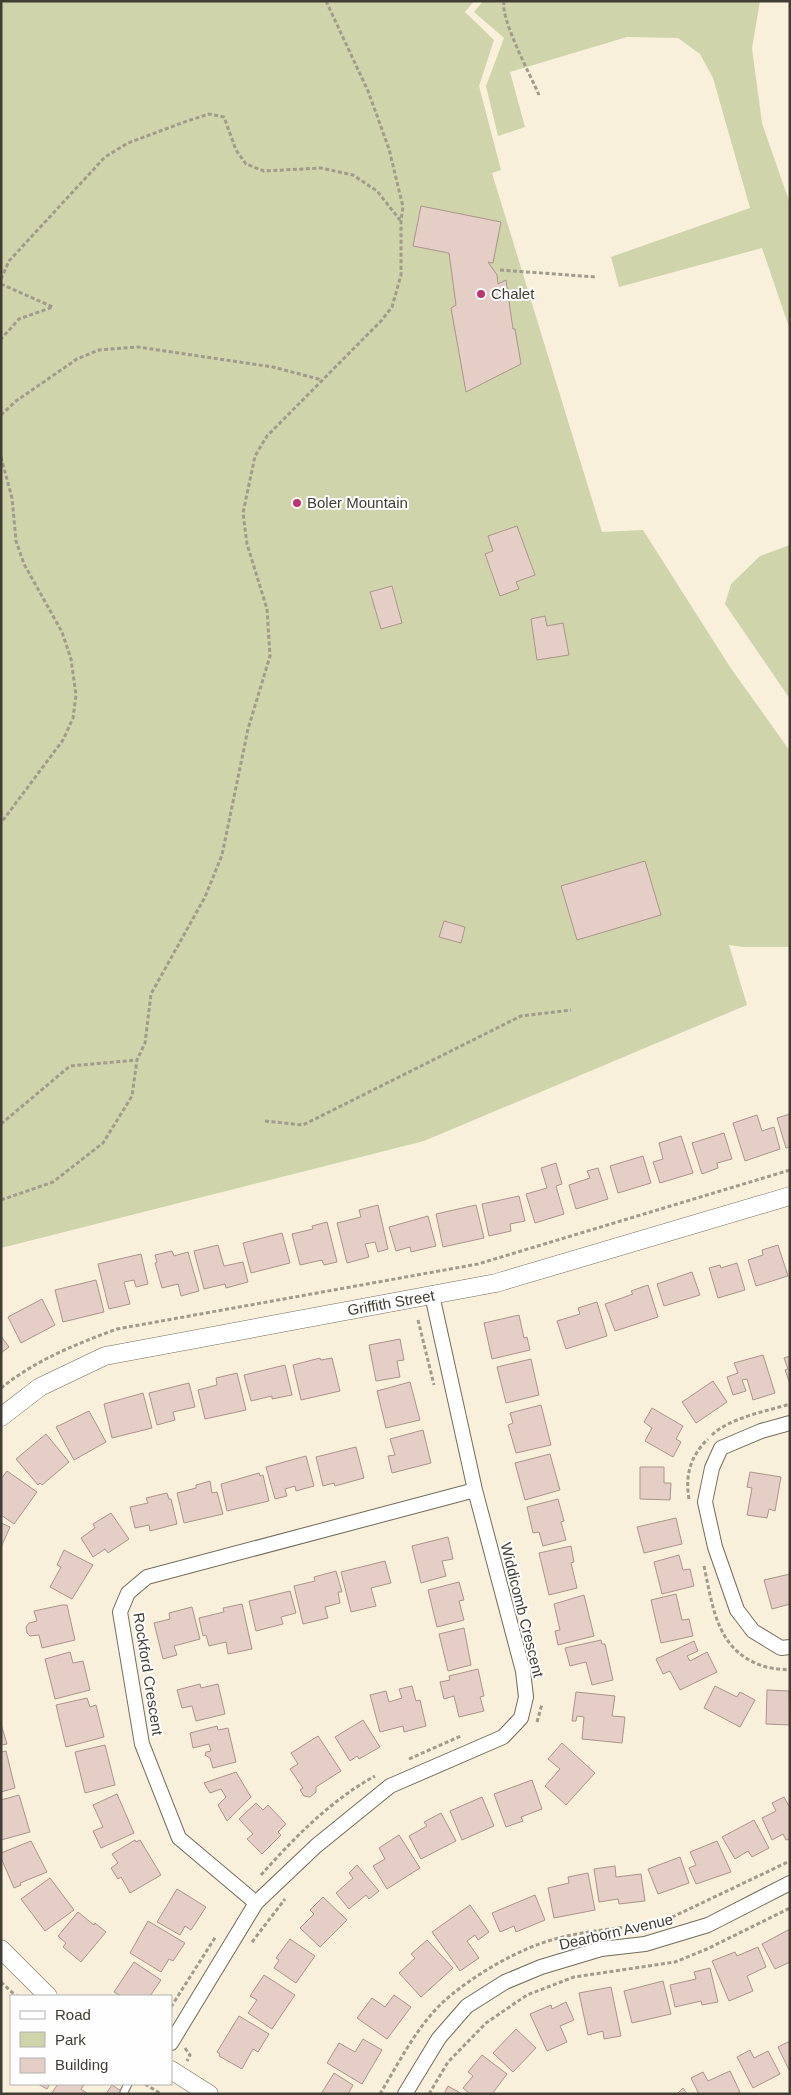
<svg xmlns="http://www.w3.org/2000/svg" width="791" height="2095" font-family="Helvetica,sans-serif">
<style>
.green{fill:#cfd4ab}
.building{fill:#e5cec5;stroke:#aa948b}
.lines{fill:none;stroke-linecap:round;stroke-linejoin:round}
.service-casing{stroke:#736c59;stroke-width:9}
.minor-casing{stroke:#736c59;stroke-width:16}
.tertiary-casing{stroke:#736c59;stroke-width:19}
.path{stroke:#a19b8c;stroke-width:3;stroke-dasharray:4 2.5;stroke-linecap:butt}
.service{stroke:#fff;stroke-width:7}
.minor{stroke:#fff;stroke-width:14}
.tertiary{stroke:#fff;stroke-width:18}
.poi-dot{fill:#bd3471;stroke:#fefefe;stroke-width:2}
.labels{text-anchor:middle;stroke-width:4;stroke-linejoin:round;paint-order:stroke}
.poi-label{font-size:15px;fill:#403d34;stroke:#fefefe;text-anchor:start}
.street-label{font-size:15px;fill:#403d34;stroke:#fefefe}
</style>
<rect width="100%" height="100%" fill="#f8f0db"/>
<path class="green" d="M1 1H474L465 12 494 40 479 86 501 170 492 173 602 532 643 530 730 667 790 751V947H743L729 945 747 1005 424 1141 1 1248Z
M483 1H760L752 48 762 123 790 204V330L762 248 619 287 611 257 750 208 713 78 700 54 678 38 627 37 510 72 525 127 498 136 486 86 504 38 474 12Z
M790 545V699L725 604 731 584 760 556Z"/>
<path class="building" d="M421 206 501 222 493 263 488 262 497 275 498 284 506 280 513 329H515L521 364 466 392 451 308 456 305 449 253 413 246Z
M517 526 535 575 516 582 519 589 500 596 485 554 493 551 488 536Z
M392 586 402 623 381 629 370 592Z
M545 616 547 626 563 623 569 655 537 660 531 619Z
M645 861 661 915 577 940 561 886Z
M444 921 465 927 461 943 439 937Z
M790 1114V1147L786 1148 777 1118Z
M757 1115 762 1131 774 1127 780 1149 745 1161 733 1123Z
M724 1133 732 1159 717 1163 718 1168 702 1174 692 1143Z
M681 1136 693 1173 660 1183 653 1162 663 1159 659 1143Z
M643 1156 651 1183 618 1193 610 1166Z
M556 1163 562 1184 556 1186 564 1214 535 1223 526 1194 547 1188 541 1168Z
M598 1168 608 1199 576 1209 569 1185 590 1178 587 1171Z
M519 1196 525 1221 510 1224 511 1231 489 1236 482 1204Z
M378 1205 388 1249 378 1252 375 1242 365 1244 369 1257 347 1263 337 1223 361 1217 359 1210Z
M476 1205 484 1238 443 1247 436 1214Z
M428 1216 436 1246 411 1252 410 1247 396 1251 389 1227Z
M327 1222 337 1262 324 1265 322 1260 300 1265 292 1234 313 1229 312 1226Z
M282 1233 290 1263 251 1273 243 1243Z
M218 1245 224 1266 243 1262 248 1282 226 1288 225 1284 204 1289 194 1251Z
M778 1245 788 1276 756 1286 748 1260 763 1255 762 1250Z
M172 1251 174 1256 188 1252 199 1291 181 1296 178 1284 162 1288 155 1263 157 1262 155 1255Z
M141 1254 148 1284 136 1287 134 1280 124 1282 130 1304 109 1309 98 1264Z
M737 1263 745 1290 718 1298 709 1268 720 1265 721 1268Z
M692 1272 700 1295 664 1306 657 1284Z
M96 1280 104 1312 63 1322 55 1290Z
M648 1285 658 1317 615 1331 605 1304 633 1294 631 1291Z
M42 1299 55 1325 21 1343 8 1317Z
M597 1302 607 1336 566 1349 557 1321 580 1314 578 1308Z
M519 1315 524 1338 527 1337 530 1350 492 1359 484 1323Z
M1 1336 9 1347 1 1353Z
M400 1339 404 1360 397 1361 400 1377 376 1381 369 1345Z
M763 1355 775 1393 753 1400 747 1379 742 1380 746 1391 733 1395 727 1377 738 1373 734 1363Z
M790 1356V1384L785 1370 788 1369 784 1358Z
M320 1358 321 1360 332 1358 340 1391 301 1400 293 1365Z
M531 1359 539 1395 506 1403 497 1367Z
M285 1365 292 1395 272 1399V1396L251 1401 244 1375Z
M237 1373 246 1410 205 1419 198 1390 217 1385 216 1378Z
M713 1381 727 1402 696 1423 682 1402Z
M410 1382 420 1420 386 1428 377 1391Z
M189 1383 195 1407 173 1412 175 1420 157 1425 149 1393Z
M143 1393 152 1428 112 1438 104 1404Z
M541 1405 551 1445 516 1453 508 1425 513 1423 510 1413Z
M652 1408 683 1426 676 1439 681 1442 673 1457 645 1441 652 1428 644 1422Z
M89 1411 106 1442 74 1460 56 1427Z
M423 1430 431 1463 392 1473 388 1456 395 1455 390 1439Z
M46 1434 69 1462 42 1485 40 1483 38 1485 16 1459Z
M356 1447 364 1478 335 1486 334 1483 323 1486 316 1457Z
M550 1454 560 1490 525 1500 515 1463Z
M306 1456 314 1486 296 1491 295 1486 285 1489 287 1496 275 1499 266 1467Z
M640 1467H664V1483H671L670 1500 640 1499Z
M7 1471 37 1492 14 1524 1 1515V1479Z
M750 1472 781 1477 775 1511 769 1509 767 1518 747 1515 752 1488 747 1487Z
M259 1473 260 1476 263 1475 269 1501 227 1511 221 1484Z
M210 1481 212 1493 217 1492 223 1514 184 1523 177 1493 196 1488V1485Z
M167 1493 169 1499H171L177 1524 150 1531 149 1525 135 1528 130 1507 148 1503 146 1498Z
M558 1499 564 1521 561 1522 566 1540 543 1546 539 1532 533 1533 527 1507Z
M111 1513 129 1539 108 1553 105 1549 93 1557 81 1538 95 1528 93 1524Z
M676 1518 682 1544 644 1553 637 1527Z
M1 1523 10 1527 1 1547Z
M448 1537 453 1559 442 1561 446 1576 421 1583 412 1546Z
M571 1546 574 1562 571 1563 577 1588 549 1595 539 1553Z
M64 1550 93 1565 72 1599 50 1587 61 1567 57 1565Z
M679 1555 683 1570 690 1569 694 1586 662 1594 654 1562Z
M385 1561 391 1583 371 1588 376 1606 351 1612 341 1572Z
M336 1571 342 1592H338L340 1603 325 1607 328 1618 303 1624 294 1586 315 1581 314 1577Z
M790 1574V1604L772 1609 764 1580Z
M459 1582 464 1600 459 1601 464 1620 437 1627 428 1590Z
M290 1591 296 1613 281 1617 283 1624 256 1631 249 1601Z
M676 1594 682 1620 689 1619 693 1636 661 1643 651 1600Z
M584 1595 594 1636 558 1645 555 1631 560 1630 554 1604Z
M242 1604 252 1649 228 1654 226 1642 209 1646 206 1635 203 1636 199 1618 224 1612 223 1608Z
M62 1605H67L75 1640 42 1648 39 1635 30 1636 27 1633 26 1627 29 1623 37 1621 34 1611Z
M192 1607 200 1639 174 1646 177 1655 163 1659 154 1623 170 1619 169 1613Z
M464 1628 471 1665 448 1671 439 1634Z
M601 1640 602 1644H605L613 1680 592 1685 586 1662 570 1666 565 1648Z
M694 1641 698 1651 687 1656 690 1661 707 1652 717 1672 680 1690 670 1671 663 1674 656 1659Z
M70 1652 73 1663 83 1661 90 1690 55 1699 45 1659Z
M478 1669 484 1696 480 1697 484 1711 459 1717 454 1696 444 1699 440 1682 450 1680 449 1676Z
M200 1684 201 1688 218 1684 225 1714 196 1721 192 1706 182 1708 177 1690Z
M412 1686 416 1701 420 1700 426 1726 404 1732 403 1726 380 1732 370 1695 386 1691 389 1702 402 1698 399 1689Z
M715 1686 737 1697 740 1692 755 1700 740 1727 704 1708Z
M767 1690 789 1691 790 1725 766 1724Z
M576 1692 615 1696 612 1716 625 1717 622 1743 582 1739 584 1717 577 1716 576 1721H572Z
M87 1698 90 1707 96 1705 104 1737 66 1747 56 1705Z
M363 1720 380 1747 359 1759 357 1756 350 1761 335 1737Z
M1 1724 7 1744 1 1745Z
M217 1726 218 1730 228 1728 236 1762 213 1768 210 1758 205 1755 206 1752 211 1751 209 1744 193 1748 190 1733Z
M318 1736 341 1771 316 1787V1792L310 1797 304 1796 300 1790 303 1788 290 1769 298 1764 291 1753Z
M562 1743 595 1773 566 1805 545 1786 560 1769 548 1759Z
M105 1745 115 1785 85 1793 75 1752Z
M6 1751 15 1788 1 1792V1752Z
M236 1772 251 1797 227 1821 218 1805 226 1797 221 1789 210 1793 204 1783Z
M532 1780 542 1809 521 1817 523 1821 506 1827 494 1794Z
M117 1794 134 1833 101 1848 93 1831 103 1827 93 1805Z
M19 1795 30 1832 1 1840V1800Z
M482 1797 494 1826 462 1840 450 1811Z
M784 1797 790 1808V1839L786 1840 783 1834 772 1840 762 1818 776 1811 772 1803Z
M256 1803 263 1810 268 1805 286 1824 278 1832 281 1835 262 1854 247 1839 253 1834 239 1819Z
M441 1813 456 1841 421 1859 409 1836 427 1826 424 1822Z
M754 1820 769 1848 752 1857 748 1851 735 1859 722 1837Z
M399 1835 420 1868 387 1889 373 1866 385 1859 379 1848Z
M135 1840 136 1842 140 1840 161 1875 130 1893 121 1877 118 1879 111 1868 118 1863 112 1854Z
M31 1841 47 1872 20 1883 21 1885 14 1888 1 1858V1853Z
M717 1841 731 1872 696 1884 689 1868 696 1865 690 1852Z
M680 1857 689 1883 658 1894 648 1869Z
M357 1865 379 1891 369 1899 366 1895 349 1909 336 1893 353 1878 349 1873Z
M615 1866 616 1877 641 1874 645 1901 619 1904 618 1899 599 1902 594 1869Z
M588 1873 595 1910 554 1918 548 1888 569 1883 568 1877Z
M50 1878 74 1910 45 1931 21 1899Z
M177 1889 206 1907 191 1930 185 1926 180 1935 157 1922Z
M535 1895 545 1920 516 1932 514 1926 500 1932 492 1913Z
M323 1897 347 1920 320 1947 300 1928 314 1914 310 1910Z
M470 1905 489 1932 478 1940 475 1935 467 1941 479 1958 460 1971 432 1932Z
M78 1912 94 1925 95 1923 106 1932 81 1962 63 1947 66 1943 58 1936Z
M148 1921 185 1943 173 1961 169 1959 161 1972 130 1953Z
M790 1929V1962L775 1969 762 1944Z
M290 1939 315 1956 296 1983 274 1968 279 1960 276 1958Z
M427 1940 453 1968 421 1997 399 1973 415 1958 411 1954Z
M758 1947 766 1967 747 1976 753 1991 729 2001 712 1961 735 1952 737 1956Z
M134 1962 161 1980 150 1996H121L114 1992Z
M710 1968 718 2002 702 2005 701 2001 675 2007 670 1985 696 1979 694 1972Z
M264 1975 295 1995 272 2029 248 2013 257 2000 250 1996Z
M663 1981 671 2014 632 2023 624 1991Z
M611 1987 621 2036 604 2039 603 2031 588 2035 579 1993Z
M394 1995 411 2007 387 2039 357 2018 372 1998 385 2007Z
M566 2002 574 2020 560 2026 567 2042 547 2051 530 2014 551 2005 552 2009Z
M239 2016 269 2034 258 2052 253 2049 242 2069 219 2056 220 2054 217 2052Z
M516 2029 536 2048 513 2072 493 2053Z
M363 2039 382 2050 362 2084 327 2063 339 2043 355 2052Z
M790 2041V2072L778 2047Z
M750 2050 754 2058 768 2051 780 2074 753 2088 737 2057Z
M482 2055 507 2074 492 2094H470L463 2088 473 2076 468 2072Z
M730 2071 740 2092 736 2094H699L691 2078 703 2072 708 2081Z
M334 2073 353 2085 348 2094H321Z
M38 2084H50L47 2089Z
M58 2084H85L81 2089 88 2094H51Z
M112 2085 126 2094H106Z
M448 2086 462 2094H444Z
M683 2088 687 2094H677Z"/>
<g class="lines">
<g class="service-casing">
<path id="service" d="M124 2092 128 2084"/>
</g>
<g class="minor-casing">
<path id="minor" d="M790 1423 761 1431 721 1448 712 1468 705 1502 715 1547 737 1610 753 1631 781 1648 790 1647
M256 1903 179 1838 142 1744 120 1612 128 1593 147 1577 475 1490
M171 2043 256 1903 316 1846 390 1786 503 1737 521 1718 526 1697 523 1671 475 1490 432 1295
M405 2094 439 2038 467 2006 505 1982 541 1967 601 1949 645 1944 708 1925 790 1883"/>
</g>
<g class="tertiary-casing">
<path id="tertiary" d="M1 1417 40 1387 105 1356 496 1283 790 1196
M1 1949 48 1996
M171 2070 209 2094"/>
</g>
<path class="path" d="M504 1C500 19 531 76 539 95
M500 270 596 277
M1 279 9 261 105 157 128 143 187 121 209 114 224 117 236 150 246 164 264 171 321 168 353 175 377 191 400 220
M1 284 53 307 19 319 1 339
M1 415 16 401 77 359 99 350 138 347 273 367 322 380
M1 457 12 498 16 541 24 564 62 632 71 659 76 695 73 718 63 740 1 823
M265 1121 303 1125 521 1016 571 1010
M1 1124 70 1066 137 1060
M1 1200 53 1182 103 1143 132 1096 137 1060 145 1043 151 994 205 897 222 855 248 729 270 656 267 609 247 544 243 513 255 456 267 436 381 321 392 307 401 275V220L403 207 389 149 368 91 326 1
M418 1320 434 1385
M1 1388C36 1360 76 1344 117 1329L478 1264 790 1170
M712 1435C729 1418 767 1411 790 1404
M689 1499C685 1476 690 1456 708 1439
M704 1566C713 1608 717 1651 763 1666 771 1669 781 1669 790 1670
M537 1722 542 1704
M409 1759 461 1736
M261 1875C294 1838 331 1800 375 1776
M666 1920 790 1861
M252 1942 285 1899
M1 1982 16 1996
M171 2007 216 1936
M185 2048 190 2055 187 2061
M145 2084 161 2094
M380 2094C398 2064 415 2030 440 2005 468 1978 520 1947 559 1938 592 1929 627 1929 660 1921
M429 2094 448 2062 486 2023 527 1995 574 1977 675 1962 707 1949 790 1908"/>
<use href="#service" class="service"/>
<use href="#minor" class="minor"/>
<use href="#tertiary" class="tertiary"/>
</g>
<g class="poi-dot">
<circle cx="481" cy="294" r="5"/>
<circle cx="297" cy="503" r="5"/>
</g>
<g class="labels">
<g class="poi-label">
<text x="491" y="299">Chalet</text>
<text x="307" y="508">Boler Mountain</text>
</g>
<g class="street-label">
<text transform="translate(391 1303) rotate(-10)" y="5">Griffith Street</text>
<text transform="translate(522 1610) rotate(76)" y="5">Widdicomb Crescent</text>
<text transform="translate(148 1674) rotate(81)" y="5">Rockford Crescent</text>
<text transform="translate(616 1932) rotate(-13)" y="5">Dearborn Avenue</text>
</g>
</g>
<rect width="791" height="2095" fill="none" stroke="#403d34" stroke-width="5"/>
<rect x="10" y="1995" width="162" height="90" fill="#fefefe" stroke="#b2b1ad"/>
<rect x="20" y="2011" width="25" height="8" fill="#ffffff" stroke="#b2b1ad"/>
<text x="55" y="2020" font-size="15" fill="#403d34">Road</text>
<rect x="20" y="2032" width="25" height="15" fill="#cfd4ab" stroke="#b2b1ad"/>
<text x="55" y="2045" font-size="15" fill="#403d34">Park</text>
<rect x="20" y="2058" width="25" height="15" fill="#e5cec5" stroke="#b2b1ad"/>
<text x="55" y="2070" font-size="15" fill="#403d34">Building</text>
</svg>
